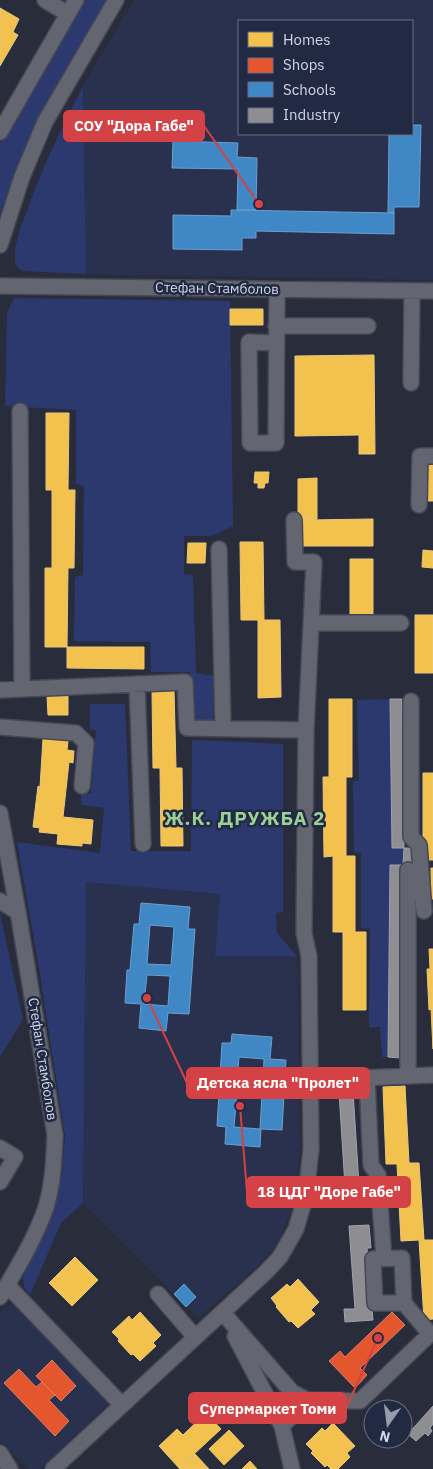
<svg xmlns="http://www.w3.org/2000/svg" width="433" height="1469" font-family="'IBM Plex Sans',sans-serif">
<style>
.built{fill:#29314e;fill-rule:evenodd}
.green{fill:#2c396f}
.homes{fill:#f2c14e;stroke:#e8c87c}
.shops{fill:#e4572e;stroke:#de7d66}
.schools{fill:#3f88c5;stroke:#6ba0cf;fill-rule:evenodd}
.industry{fill:#8d8d92;stroke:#a1a3ac}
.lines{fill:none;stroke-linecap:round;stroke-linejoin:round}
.minor-casing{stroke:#454854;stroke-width:18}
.minor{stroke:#636671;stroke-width:15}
.labels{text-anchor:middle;stroke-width:5;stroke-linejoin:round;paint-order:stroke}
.street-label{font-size:14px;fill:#d1d7e7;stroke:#222942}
.district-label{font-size:19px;font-weight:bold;letter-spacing:1px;fill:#9ad195;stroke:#222942}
.leader{fill:none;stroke:#d54245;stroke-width:2}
.callout-dot{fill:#d54245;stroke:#222942;stroke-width:2}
.callout{fill:#d54245;stroke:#d54245;stroke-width:2}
.callout-label{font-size:15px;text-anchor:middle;font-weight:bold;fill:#fff}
</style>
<rect width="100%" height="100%" fill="#292d3b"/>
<path class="built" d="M134 0H433V280L86 274 83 86ZM239 21H412V134H239Z
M86 881 220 894 215 956H297L300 1149 294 1203 279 1241 271 1251 258 1265 198 1318 83 1203Z
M11 1305 19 1307 107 1400V1405L40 1469H29L0 1441V1315L3 1309Z"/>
<path class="green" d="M82 0H107L36 123 0 214V143Z
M83 86 86 274 23 271C19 269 15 265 15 260 14 244 21 226 27 211 42 168 62 127 83 86Z
M14 298 230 301 233 526 212 536H184V574L193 575 196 673 214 676 213 721H194L190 672H151L150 642 74 641 75 577 83 575 84 486 76 484V410L5 406 7 313Z
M390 699 392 848H404L403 865H390L388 1057H382L380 1027H369L370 929 361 928V853L354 852 353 781H359L357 700Z
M90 704H125L131 851H191L192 740 283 744V912L276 913 277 933 297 956H215L220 894 86 882 83 1203 61 1223 30 1295 24 1287 23 1278 25 1269 37 1247 53 1210 62 1174 65 1136 39 968 17 842 100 853 104 808 81 805V794L91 793 96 731 90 729Z
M0 913 23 1019 0 1057Z"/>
<path class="homes" d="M0 8 19 19 13 32 18 35 0 66Z
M230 309H263V325H230Z
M374 355 375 454H359V435L295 436V356Z
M46 413H69L68 490H75L74 568H68L67 647H45V568H52V490H46Z
M429 463H433V501H426L427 464Z
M255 472H269L268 483H265L264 488H258V483H254Z
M317 478V519L308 520 307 517H298V479Z
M298 517H307L308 520 373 519V546H298Z
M240 542H263L264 620H280L281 697 258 698V620H241Z
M188 543H206L205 563H187Z
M423 550 433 551V568L422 567Z
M350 559H373V616H350Z
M415 615H433V673H415Z
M67 647H144V669L67 668Z
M174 689 176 768H182L183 846H161L160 768H153L152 690Z
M47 696H68V715H48Z
M329 699H352V777H346V856H355V932H366V1010H343V932H333V856L324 857 323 777H329Z
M43 739 68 741 67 750 74 751 73 763 69 762 63 817 93 820 91 844 82 843V846L57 844 58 834 39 832 40 828 33 827 38 786 40 787Z
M423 773H433V860H423Z
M431 868H433V899H431Z
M429 949H433V1049L431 1009 429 1010 427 969H430Z
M405 1086 409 1163H419L424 1240H433V1319L424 1320 419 1240 401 1241 397 1164H386L383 1087Z
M75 1257 98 1280 72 1306 49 1283Z
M298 1279 319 1302 311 1310 315 1314 298 1328 291 1321 289 1322 276 1307 277 1306 271 1298 287 1284 290 1287Z
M140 1312 161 1335 153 1343 156 1346 140 1361 133 1354 131 1355 118 1341 119 1339 112 1332 129 1316 132 1320Z
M206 1413 221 1429 179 1468 159 1446 177 1429 183 1435Z
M333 1423 355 1446 347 1453 350 1457 338 1469H331L327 1465 325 1467 311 1453 313 1451 306 1444 322 1428 325 1431Z
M229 1430 244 1446 224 1465 209 1449Z
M195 1454 209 1469H180L179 1468Z
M250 1461 257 1469H242Z"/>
<path class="shops" d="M392 1312 405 1325 360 1368 367 1375 355 1388 329 1361 340 1351 345 1357Z
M52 1360 76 1386 61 1401 36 1376Z
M19 1369 36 1387 42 1382 55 1395 49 1400 69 1421 55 1436 4 1383Z"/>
<path class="schools" d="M412 125H421L419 207H394V213L388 212 389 134H412Z
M173 141 238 143 237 157 257 158 256 210H237L238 169 172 168Z
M231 210 394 213V234L256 231V238H242V250L173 249V215L231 216Z
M141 903 190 907 188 929H195L189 1014 168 1013 166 1031 139 1028 141 1004 125 1003 127 970H130L134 924H139ZM150 925 174 927 171 965 147 964ZM147 975 170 976 168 1006 144 1004Z
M232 1034 272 1037 270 1059 286 1060 282 1130 261 1129 260 1147 225 1144 226 1127 217 1126 222 1043H231ZM239 1057 264 1059 263 1084 237 1082ZM237 1092 262 1094 260 1129 234 1127Z
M184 1284 196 1297 186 1307 174 1294Z"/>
<path class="industry" d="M390 699H402L404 848H392Z
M404 848H416V865H403Z
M390 865H403L401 1058 388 1057Z
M353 1091 360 1201 346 1202 339 1092Z
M369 1225 371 1248H367L373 1320 345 1322 344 1309H355L349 1226Z
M433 1406V1424L430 1428 432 1431 428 1436 425 1433 416 1441 408 1434Z"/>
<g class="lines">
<g class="minor-casing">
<path id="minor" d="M45 0 68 14
M0 132 76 0
M0 245 22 177 45 122 116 0
M0 286 433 291
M276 326H368
M277 343 249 342 250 443H276L277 289
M411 383 412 291
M20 411 22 689
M419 505 420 456H433
M294 520 295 562H314L306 730
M219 549 223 728
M311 623H401
M137 684 143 844
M0 690 185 682 187 728 306 730 304 933 309 956 311 1149 308 1177 303 1205 296 1229 280 1257 266 1272 53 1469
M411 701V837L419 845 424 911
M0 727 76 733 86 743 82 786
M0 813 18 912 55 1135C54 1159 53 1184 46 1207 36 1237 16 1270 0 1297
M408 870V1076
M0 901 18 912
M367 1078 371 1165 378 1175 384 1259
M311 1080 433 1075
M0 1148 15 1157 0 1182
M7 1285 122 1405
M158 1294 195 1337
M223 1313 292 1392 307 1400 360 1401 430 1334 404 1303H375L373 1259 402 1258 404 1303
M235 1336 282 1426 292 1469
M282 1426 307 1400
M0 1453 10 1469"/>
</g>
<use href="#minor" class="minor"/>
</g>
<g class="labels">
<g class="street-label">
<text transform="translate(217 288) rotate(1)" y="5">Стефан Стамболов</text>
<text transform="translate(43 1059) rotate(81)" y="5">Стефан Стамболов</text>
</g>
<g class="district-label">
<text x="245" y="825">Ж.К. ДРУЖБА 2</text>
</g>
</g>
<path class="leader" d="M259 204L204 126M147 998L187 1083M240 1106L247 1192M378 1338L346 1408"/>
<g class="callout-dot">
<circle cx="259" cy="204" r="5"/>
<circle cx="147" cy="998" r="5"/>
<circle cx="240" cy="1106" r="5"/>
<circle cx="378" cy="1338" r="5"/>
</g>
<g class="callout">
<rect x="64" y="111" width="140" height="30" rx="5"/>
<rect x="187" y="1068" width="182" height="30" rx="5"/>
<rect x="247" y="1177" width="163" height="30" rx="5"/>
<rect x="189" y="1393" width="157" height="30" rx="5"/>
</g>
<g class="callout-label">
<text x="134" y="131">СОУ "Дора Габе"</text>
<text x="278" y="1088">Детска ясла "Пролет"</text>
<text x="329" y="1197">18 ЦДГ "Доре Габе"</text>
<text x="268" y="1414">Супермаркет Томи</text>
</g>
<rect x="238" y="20" width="175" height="115" fill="#222942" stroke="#686f84"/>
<rect x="248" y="32" width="25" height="15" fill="#f2c14e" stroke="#686f84"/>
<text x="283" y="45" font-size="15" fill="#d1d7e7">Homes</text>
<rect x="248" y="58" width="25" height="15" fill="#e4572e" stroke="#686f84"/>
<text x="283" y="70" font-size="15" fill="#d1d7e7">Shops</text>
<rect x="248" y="82" width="25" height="15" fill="#3f88c5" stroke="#686f84"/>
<text x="283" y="95" font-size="15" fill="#d1d7e7">Schools</text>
<rect x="248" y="108" width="25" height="15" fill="#8d8d92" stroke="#686f84"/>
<text x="283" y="120" font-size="15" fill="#d1d7e7">Industry</text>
<g transform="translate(388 1424) rotate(194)"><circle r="24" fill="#222942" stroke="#686f84"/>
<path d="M0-4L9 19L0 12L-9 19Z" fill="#969cab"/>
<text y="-8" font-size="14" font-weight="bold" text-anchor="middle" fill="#d1d7e7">N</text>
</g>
</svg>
